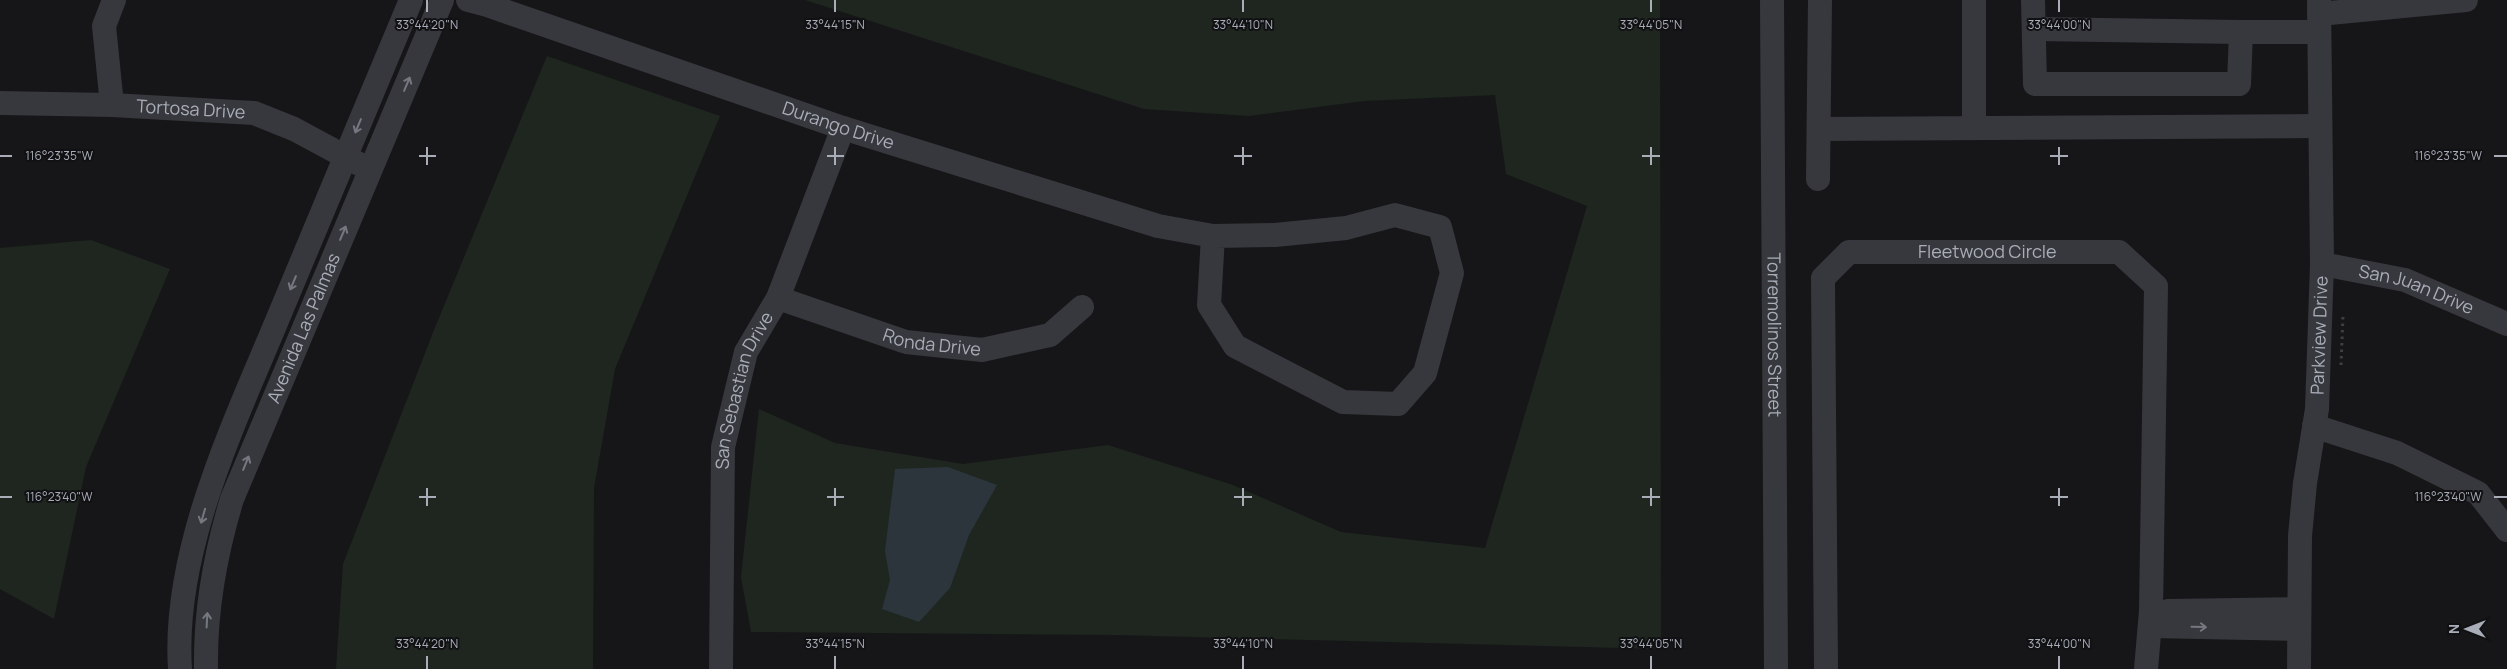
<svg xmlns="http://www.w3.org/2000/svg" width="2507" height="669" font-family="Manrope,sans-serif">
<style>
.green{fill:#1e261f}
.water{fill:#2c353c}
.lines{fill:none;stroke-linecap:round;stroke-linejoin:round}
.path{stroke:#3d3f44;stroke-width:3;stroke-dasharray:2.5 4;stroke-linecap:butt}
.minor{stroke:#37383d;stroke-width:24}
.oneway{stroke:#757881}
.ticks{fill:none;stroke:#a8adb8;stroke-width:2}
.labels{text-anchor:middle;stroke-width:4;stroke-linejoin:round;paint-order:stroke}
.street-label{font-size:18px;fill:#a8adb8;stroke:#111113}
.ticks-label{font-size:12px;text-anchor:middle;fill:#a8adb8;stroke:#111113;stroke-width:4;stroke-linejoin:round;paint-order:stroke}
</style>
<rect width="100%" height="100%" fill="#161618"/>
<path class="green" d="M805 0H1660L1661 649 1116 635 751 632 741 577 759 409 835 443 963 464 1108 445 1233 485 1341 532 1485 548 1587 206 1506 174 1495 95 1364 101 1249 116 1144 109Z
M547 56 720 116 615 369 594 488 593 669H336L343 564 434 330Z
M91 240 170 269 86 467 54 619 0 589V248Z"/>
<path class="water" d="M948 467 997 485 969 535 950 588 919 622 882 609 890 580 885 551 895 469Z"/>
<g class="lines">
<path class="path" d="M2341 365 2343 316"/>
<g class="minor">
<path id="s1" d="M468 0 487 5 843 128 1158 226 1213 236"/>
<path id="s2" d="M1772 0 1776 669"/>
<path d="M1974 0V128"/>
<path d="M2033 0 2035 84H2239L2241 32H2319"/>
<path d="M2319 14 2466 0"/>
<path d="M2034 29 2241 32"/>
<path id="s3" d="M0 103 112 105 254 113 294 129 359 164"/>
<path d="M112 105 104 26 114 0"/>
<path d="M1819 129 2320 126"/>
<path d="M1818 179 1820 0"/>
<path d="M1395 215 1440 227 1452 273 1425 373 1398 404 1343 402 1235 346 1209 305 1213 236 1275 235 1346 228Z"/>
<path id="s4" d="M2322 264 2405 280 2507 324"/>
<path id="s5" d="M778 298 906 342 982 350 1050 335 1082 307"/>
<path d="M2314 426 2397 453 2478 493 2507 530"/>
<path d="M2168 611 2298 609"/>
<path d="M2150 626 2298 629"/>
<path d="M180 669C172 549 236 420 281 311 324 207 368 104 411 0"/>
<path id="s6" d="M206 669C205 610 215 555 232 499L442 0"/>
<path id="s7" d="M721 669 723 447 746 352 778 298 843 128"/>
<path id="s8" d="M1826 669 1823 278 1849 252H2119L2156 286 2151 611 2146 669"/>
<path id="s9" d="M2299 669 2300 536 2305 483 2317 409 2322 264 2319 0"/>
</g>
</g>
<defs><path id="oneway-shaft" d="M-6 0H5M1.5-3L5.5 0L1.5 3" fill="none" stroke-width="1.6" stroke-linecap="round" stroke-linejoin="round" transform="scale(1.25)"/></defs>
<g class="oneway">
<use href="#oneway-shaft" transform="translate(407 84) rotate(-67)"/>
<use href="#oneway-shaft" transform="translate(358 126) rotate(113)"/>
<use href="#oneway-shaft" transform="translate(343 233) rotate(-67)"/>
<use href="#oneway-shaft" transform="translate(293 283) rotate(113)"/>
<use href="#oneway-shaft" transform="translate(246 463) rotate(-68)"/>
<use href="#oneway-shaft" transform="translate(203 516) rotate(106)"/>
<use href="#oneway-shaft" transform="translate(207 620) rotate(-87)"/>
<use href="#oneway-shaft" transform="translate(2199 627) rotate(1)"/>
</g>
<path class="ticks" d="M427 0V12M835 0V12M1243 0V12M1651 0V12M2059 0V12M427 147V165M835 147V165M1243 147V165M1651 147V165M2059 147V165M0 156H12M419 156H436M827 156H844M1234 156H1252M1642 156H1660M2050 156H2068M2494 156H2507M427 488V506M835 488V506M1243 488V506M1651 488V506M2059 488V506M0 497H12M419 497H436M827 497H844M1234 497H1252M1642 497H1660M2050 497H2068M2494 497H2507M427 656V669M835 656V669M1243 656V669M1651 656V669M2059 656V669"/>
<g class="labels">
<g class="street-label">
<text dy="6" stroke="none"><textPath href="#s3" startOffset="191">Tortosa Drive</textPath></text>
<text dy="6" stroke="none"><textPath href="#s1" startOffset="391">Durango Drive</textPath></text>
<text dy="6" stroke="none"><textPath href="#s8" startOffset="566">Fleetwood Circle</textPath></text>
<text dy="6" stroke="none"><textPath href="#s4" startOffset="98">San Juan Drive</textPath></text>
<text dy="6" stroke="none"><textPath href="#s6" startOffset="358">Avenida Las Palmas</textPath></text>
<text dy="6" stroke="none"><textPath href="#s2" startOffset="335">Torremolinos Street</textPath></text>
<text dy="6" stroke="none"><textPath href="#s9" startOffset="335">Parkview Drive</textPath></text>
<text dy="6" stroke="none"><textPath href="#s5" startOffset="161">Ronda Drive</textPath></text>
<text dy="6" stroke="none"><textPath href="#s7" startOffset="282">San Sebastian Drive</textPath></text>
</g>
</g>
<g class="ticks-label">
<text x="427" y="29">33°44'20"N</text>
<text x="835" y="29">33°44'15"N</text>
<text x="1243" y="29">33°44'10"N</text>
<text x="1651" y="29">33°44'05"N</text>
<text x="2059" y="29">33°44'00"N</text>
<text x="2448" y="160">116°23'35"W</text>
<text x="59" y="160">116°23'35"W</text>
<text x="2448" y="501">116°23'40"W</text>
<text x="59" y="501">116°23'40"W</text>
<text x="427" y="648">33°44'20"N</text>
<text x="835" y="648">33°44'15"N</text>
<text x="1243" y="648">33°44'10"N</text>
<text x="1651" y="648">33°44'05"N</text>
<text x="2059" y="648">33°44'00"N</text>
</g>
<g transform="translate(2467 629) rotate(270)" stroke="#111113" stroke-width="4" paint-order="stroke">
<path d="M0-4L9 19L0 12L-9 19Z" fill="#a8adb8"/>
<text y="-8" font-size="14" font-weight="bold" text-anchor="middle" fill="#a8adb8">N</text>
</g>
</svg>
